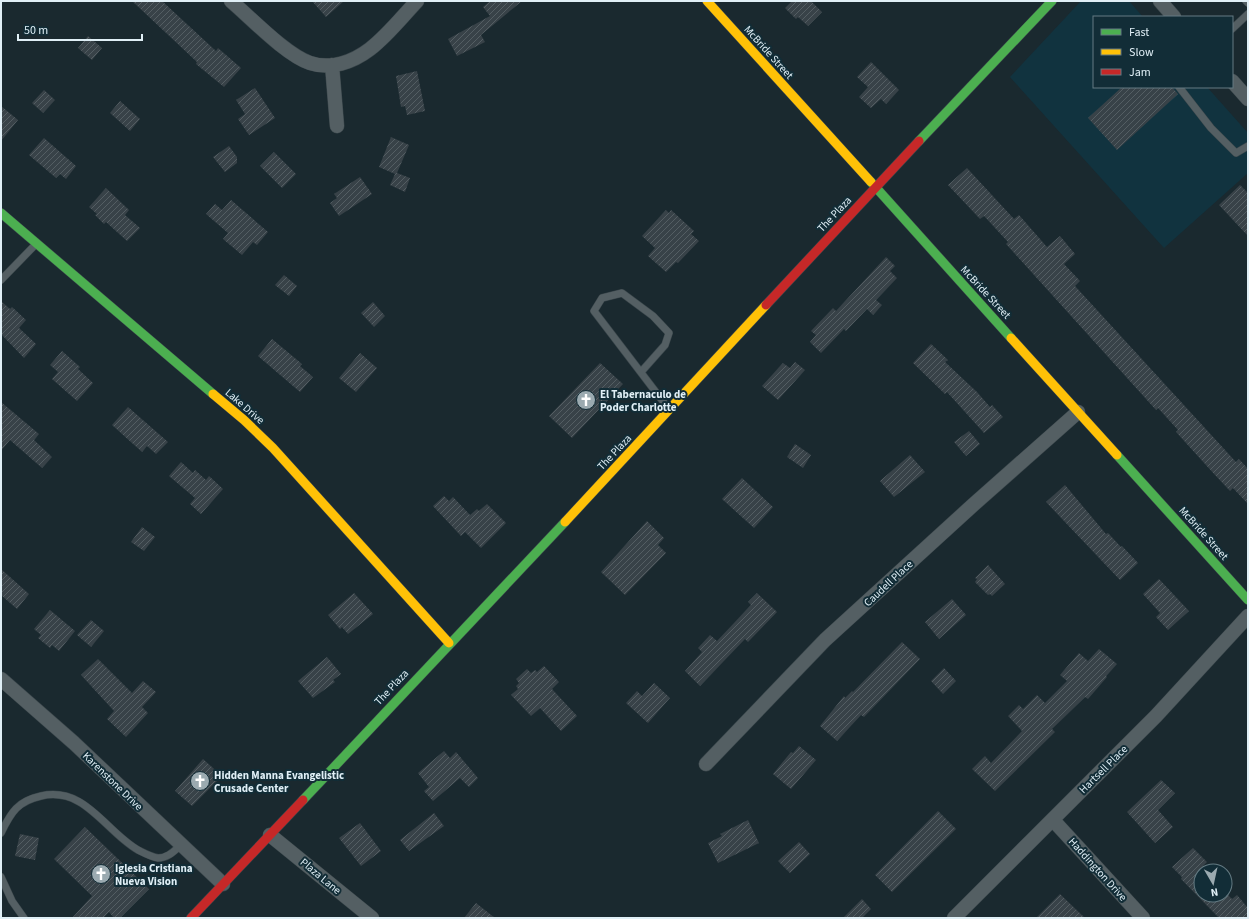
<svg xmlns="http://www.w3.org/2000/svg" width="1249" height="919" font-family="'Source Sans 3',sans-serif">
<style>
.built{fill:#11333f}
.building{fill:url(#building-hatch)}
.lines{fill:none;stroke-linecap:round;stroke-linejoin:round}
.lane-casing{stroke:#3a464b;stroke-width:8}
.street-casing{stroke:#3a464b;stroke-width:15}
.fast-casing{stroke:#3a464b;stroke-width:10}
.slow-casing{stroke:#3a464b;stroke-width:10}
.jam-casing{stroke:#3a464b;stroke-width:10}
.lane{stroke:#545f63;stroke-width:7}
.street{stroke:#545f63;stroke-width:14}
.fast{stroke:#4caf50;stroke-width:9}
.slow{stroke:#ffc107;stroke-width:9}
.jam{stroke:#c62828;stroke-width:9}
.labels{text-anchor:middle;stroke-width:4;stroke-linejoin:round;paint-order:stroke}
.street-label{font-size:11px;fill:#e0eff6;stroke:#122d37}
.poi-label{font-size:11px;font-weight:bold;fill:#e0eff6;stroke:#122d37;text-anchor:start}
</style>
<defs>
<pattern id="building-hatch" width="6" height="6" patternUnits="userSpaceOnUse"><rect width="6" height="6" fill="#384248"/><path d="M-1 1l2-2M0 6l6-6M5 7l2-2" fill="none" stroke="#545e63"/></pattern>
</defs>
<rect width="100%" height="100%" fill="#1a292f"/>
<path class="built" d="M1081 1H1129L1143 17H1094V87H1207L1248 133V173L1164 248 1010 77Z"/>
<path class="building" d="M132 1H162L216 51 218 48 241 68 224 87 196 64 197 62Z
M312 1H344L326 17Z
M490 1H522L481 35 485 42 457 56 448 39 490 16 483 7Z
M792 1H811L822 12 808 26 798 17 796 19 785 8Z
M88 36 102 48 92 60 78 48Z
M871 62 899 90 886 104 881 99 871 108 859 97 868 87 857 77Z
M417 71 425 111 407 115 405 106 401 107 396 76Z
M1122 87H1172L1178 94 1117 150 1088 118Z
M255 88 275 118 249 135 238 119 245 114 236 100Z
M44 90 55 100 43 113 32 103Z
M120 101 140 119 130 131 110 113Z
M1 106 18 120 1 141Z
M391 137 409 145 397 173 410 178 405 192 390 185 395 174 379 167Z
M44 138 76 166 66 179 60 174 56 178 29 155Z
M229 146 237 157V163L225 172 213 157Z
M274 152 296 174 282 188 260 166Z
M967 168 1014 219 1019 215 1047 247 1060 236 1075 254 1064 264 1080 281 1075 286 1236 462 1239 459 1248 469V504L1233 488 1230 491 1215 475 1176 432 1178 430 1158 408 1156 410 1128 379 1006 244 1008 242 984 216 980 219 948 185Z
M360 177 372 194 339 216 330 203 337 198 334 194Z
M1240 185 1248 193V236L1219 205Z
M106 188 129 210 125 215 140 228 127 241 106 222 104 224 95 215 97 214 89 207Z
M231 200 268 232 257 245 253 242 242 255 223 239 228 233 206 214 215 204 222 210Z
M666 210 669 213 671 210 694 231 691 234 699 241 678 263 676 262 666 272 648 256 655 248 642 236Z
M886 257 895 266 890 271 897 278 876 300 882 305 873 315 867 309 846 331 844 329 821 353 810 342 816 335 811 331 833 308 836 311Z
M284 275 297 286 289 296 275 285Z
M1 301 10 309 12 307 26 320 19 328 36 344 24 358 1 334Z
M373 302 385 316 374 327 361 313Z
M272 339 302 364 300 366 313 377 300 392 258 356Z
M931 344 948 360 945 362 977 392 990 407 992 405 1003 417 984 433 947 392 945 394 913 363Z
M62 351 80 367 78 369 93 383 77 401 52 379 58 372 50 365Z
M360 353 377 368 356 392 339 378Z
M795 362 805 370 778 400 762 386 783 363 790 368Z
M600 363 623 384 572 438 549 416Z
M1 402 39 434 34 440 52 457 42 468 10 440 1 451Z
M128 407 168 442 156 454 147 446 142 452 112 425Z
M969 431 980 444 966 456 954 442Z
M795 444 811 455 803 468 787 457Z
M910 455 925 472 894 497 880 481Z
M181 462 193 473 195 470 206 480 209 476 223 489 201 514 190 504 195 498 169 476Z
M742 478 773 507 754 528 722 499Z
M1065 485 1106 534 1108 533 1121 547 1122 546 1138 563 1120 580 1046 502Z
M444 496 449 501 453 497 470 515 477 509 479 511 487 504 506 523 481 548 465 532 461 536 433 506Z
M647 521 664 538 658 545 666 553 625 595 601 572Z
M142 527 155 537 144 551 131 542Z
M988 565 1005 584 992 596 990 594 988 595 975 582 977 579 975 578Z
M1 569 29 594 17 609 1 595Z
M1159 579 1189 611 1168 630 1156 617 1160 613 1143 594Z
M354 593 373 614 348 634 342 627 340 629 328 615Z
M757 593 777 612 748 642 745 639 700 686 685 671 702 652 698 648 710 635 717 641 751 605 748 602Z
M952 599 966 615 939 639 925 622Z
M50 610 75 631 59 651 52 645 50 648 38 638 41 635 34 629Z
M91 620 104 631 91 647 77 635Z
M902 642 920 659 864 717 861 715 837 741 820 726 844 696 845 698 852 691 853 692Z
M1099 649 1117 664 1106 676 1107 677 1088 699 1085 697 1052 729 1055 732 995 791 972 769 985 756 991 763 1022 731 1008 716 1019 705 1023 709 1037 695 1045 703 1067 681 1060 675 1079 653 1088 661Z
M327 657 341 674 333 680 335 682 313 698 298 681Z
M98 659 132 693 143 681 156 692 142 707 148 713 126 737 107 719 114 711 81 675Z
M544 666 559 682 552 689 577 716 561 731 540 708 531 716 511 695 518 689 516 686 519 683 516 679 527 669 531 673 535 670 537 672Z
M944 668 956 681 943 694 931 681Z
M654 683 670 698 648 723 626 703 637 691 642 696Z
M799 746 816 760 791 789 773 774 791 752 793 753Z
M444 751 450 758 456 752 478 778 469 787 460 778 433 801 424 791 429 787 418 773Z
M203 759 222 776 192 806 175 791Z
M1161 780 1175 793 1158 810 1173 827 1155 843 1127 812Z
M938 811 956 829 892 892 875 875Z
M434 813 444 826 409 851 400 840Z
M748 820 759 843 718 863 708 843 722 836 720 834Z
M360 823 381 851 361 866 339 838Z
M85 827 149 889 120 918H114L109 912 103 918H72L92 896 54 859Z
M20 834 39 838 35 860 15 856Z
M799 842 810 854 790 873 778 861Z
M1193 848 1207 862 1202 867 1205 871H1201V895H1225V892L1232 899 1237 895 1248 908V918H1219L1181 879 1182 877 1172 867Z
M1060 894 1085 918H1036Z
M862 899 871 909 862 918H843Z
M476 903 495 918H464Z"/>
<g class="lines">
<g class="lane-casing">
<path id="lane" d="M1246 1 1248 3
M1232 29 1248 14
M1179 87 1211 128 1236 153 1248 146
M1 280 35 245
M641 372 665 345 669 333 653 316 622 293 602 298 594 311 668 408
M1 833C11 812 18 801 41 796 85 786 105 831 138 850 144 853 151 857 158 858 168 858 174 851 181 845
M1 877 12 901 24 918"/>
</g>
<g class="street-casing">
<path id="street" d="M231 1C251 18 286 55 310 63 331 70 353 62 370 49 387 36 402 17 417 1
M1160 1 1174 17
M332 65 337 126
M1232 81 1248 99
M1 679 74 743 223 884
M706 764 825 640 973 505 1078 412
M1053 820 1143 918
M270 835 372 918
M954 918 1156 716 1248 616"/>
</g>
<g class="fast-casing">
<path id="fast" d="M919 141 1052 1
M871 182 1011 338
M1 213 213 394
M1117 455 1248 600
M303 800 565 522"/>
</g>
<g class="slow-casing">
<path id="slow" d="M707 1 871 182
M1011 338 1117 455
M213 394 244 420 273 448 449 643
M565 522 766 305"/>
</g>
<g class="jam-casing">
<path id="jam" d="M766 305 919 141
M191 918 303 800"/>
</g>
<use href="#lane" class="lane"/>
<use href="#street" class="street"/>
<use href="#fast" class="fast"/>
<use href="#slow" class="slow"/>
<use href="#jam" class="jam"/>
</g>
<defs>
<g id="church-disc" transform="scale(1)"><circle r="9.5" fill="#9baab0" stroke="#122d37"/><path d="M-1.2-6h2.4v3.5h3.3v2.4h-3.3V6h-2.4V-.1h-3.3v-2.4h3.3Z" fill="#fff"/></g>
</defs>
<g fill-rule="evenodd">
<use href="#church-disc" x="586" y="400"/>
<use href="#church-disc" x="200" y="781"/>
<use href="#church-disc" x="101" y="874"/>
</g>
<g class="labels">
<g class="street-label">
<text transform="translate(769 52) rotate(48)" y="4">McBride Street</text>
<text transform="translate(834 214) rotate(-47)" y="4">The Plaza</text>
<text transform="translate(986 292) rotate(47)" y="4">McBride Street</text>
<text transform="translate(245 406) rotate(41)" y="4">Lake Drive</text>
<text transform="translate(614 452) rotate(-47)" y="4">The Plaza</text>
<text transform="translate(1204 533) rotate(48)" y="4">McBride Street</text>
<text transform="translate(888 583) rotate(-43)" y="4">Caudell Place</text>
<text transform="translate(391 687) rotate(-47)" y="4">The Plaza</text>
<text transform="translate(1103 769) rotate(-45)" y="4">Hartsell Place</text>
<text transform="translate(113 781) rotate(44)" y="4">Karenstone Drive</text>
<text transform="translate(1098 869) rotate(48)" y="4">Haddington Drive</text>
<text transform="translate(321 876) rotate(40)" y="4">Plaza Lane</text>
</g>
<g class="poi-label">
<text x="600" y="398">El Tabernaculo de<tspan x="600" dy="13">Poder Charlotte</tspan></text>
<text x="214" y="779">Hidden Manna Evangelistic<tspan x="214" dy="13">Crusade Center</tspan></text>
<text x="115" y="872">Iglesia Cristiana<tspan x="115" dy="13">Nueva Vision</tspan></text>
</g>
</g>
<rect width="1249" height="919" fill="none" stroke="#e0eff6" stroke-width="4"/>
<rect x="1093" y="16" width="140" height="72" fill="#122d37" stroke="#647b83"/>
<rect x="1101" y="29" width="20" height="6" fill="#4caf50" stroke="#647b83"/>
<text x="1129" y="36" font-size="12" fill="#e0eff6">Fast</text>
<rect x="1101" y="49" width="20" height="6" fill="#ffc107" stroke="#647b83"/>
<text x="1129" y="56" font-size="12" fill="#e0eff6">Slow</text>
<rect x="1101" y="69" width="20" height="6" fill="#c62828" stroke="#647b83"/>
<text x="1129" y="76" font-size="12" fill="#e0eff6">Jam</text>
<g transform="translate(1213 883) rotate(171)"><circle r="19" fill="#122d37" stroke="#647b83"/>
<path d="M0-3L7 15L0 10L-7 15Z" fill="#9baab0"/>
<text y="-6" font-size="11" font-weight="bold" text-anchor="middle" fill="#e0eff6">N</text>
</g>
<path d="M18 34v6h124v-6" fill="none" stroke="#e0eff6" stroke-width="2"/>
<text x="24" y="34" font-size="12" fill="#e0eff6" stroke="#122d37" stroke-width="3" paint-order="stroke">50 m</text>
</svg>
